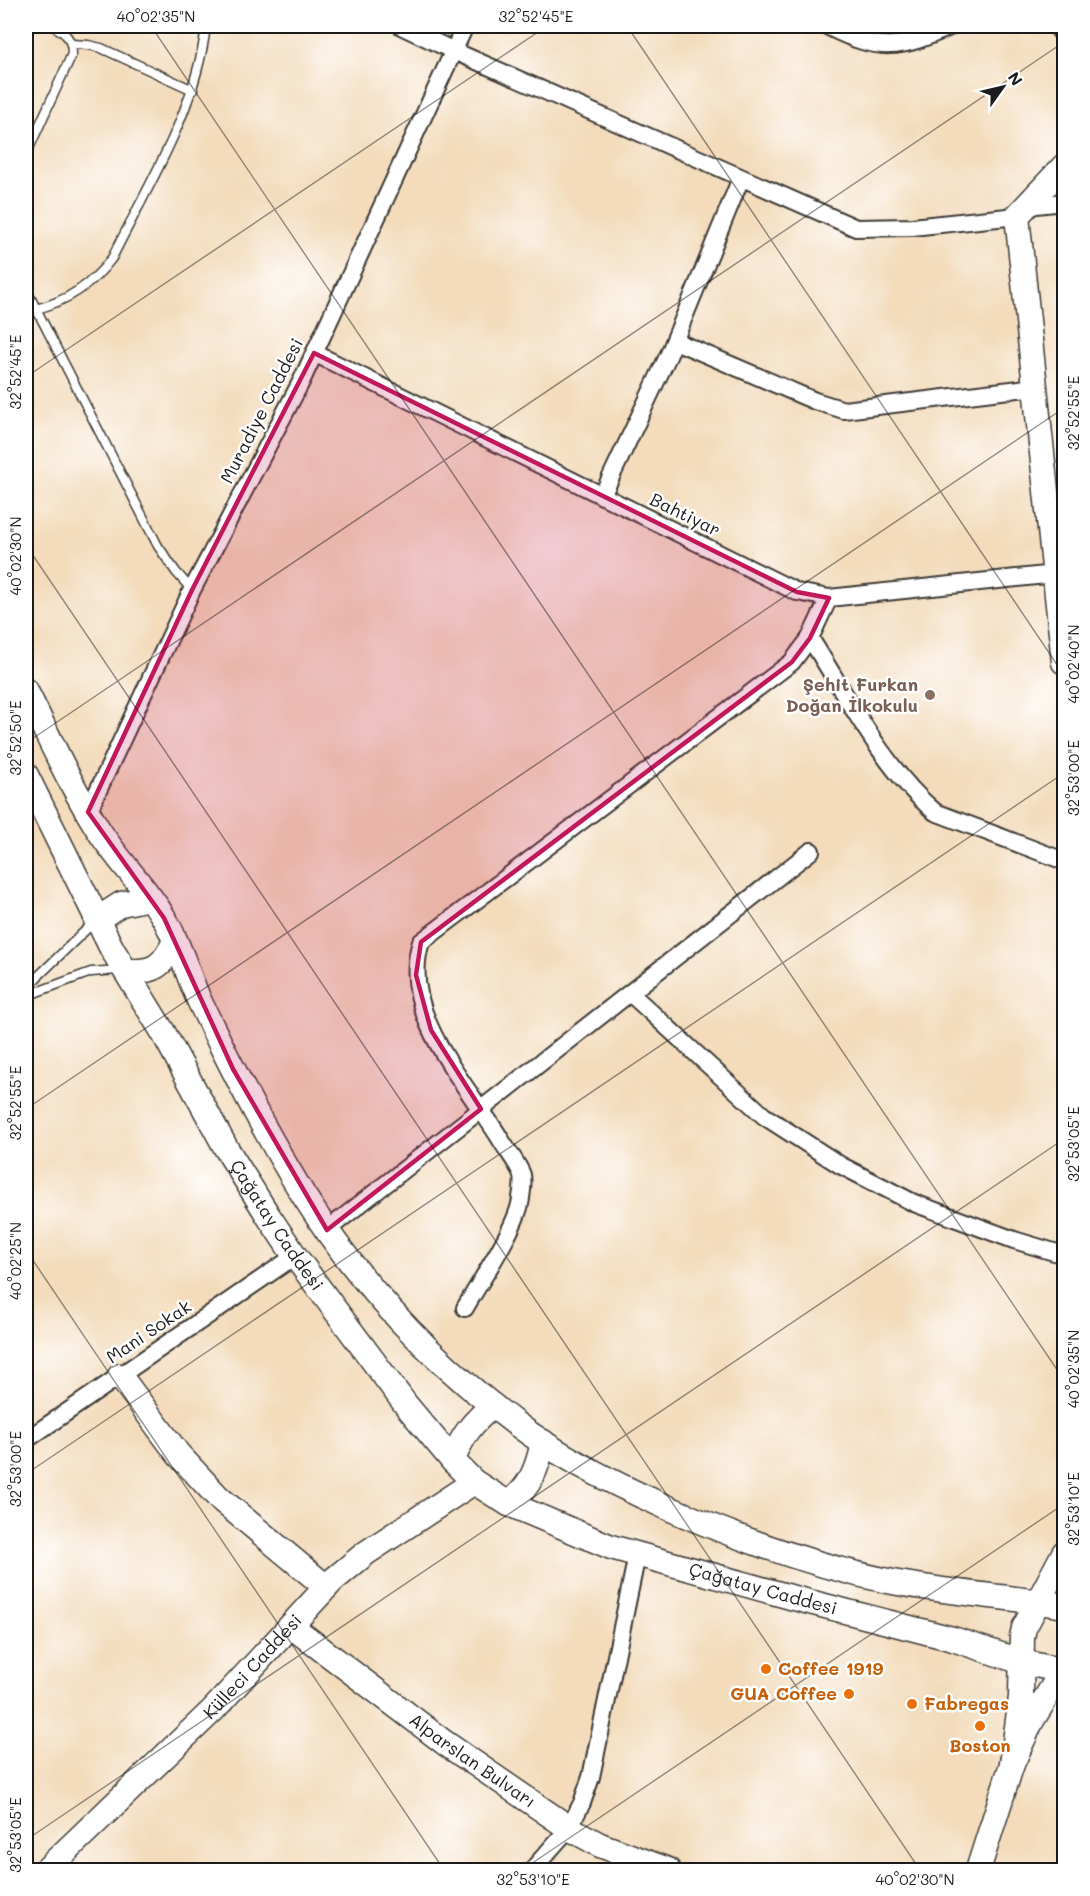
<svg xmlns="http://www.w3.org/2000/svg" width="1090" height="1896" font-family="Mali,sans-serif">
<style>
.lines{fill:none;stroke-linecap:round;stroke-linejoin:round}
.lane-casing{stroke:#3c3934;stroke-width:11}
.street-casing{stroke:#3c3934;stroke-width:20}
.secondary-casing{stroke:#3c3934;stroke-width:27}
.lane{stroke:#fff;stroke-width:8}
.street{stroke:#fff;stroke-width:16}
.secondary{stroke:#fff;stroke-width:24}
.marked{fill:#c2185b;fill-opacity:0.2;stroke:#c2185b;stroke-width:4.5;stroke-linejoin:round}
.ticks{fill:none;stroke:#1c1c1c;stroke-width:1.5;stroke-opacity:0.45}
.education-dot{fill:#8d6e63;stroke:#fff;stroke-width:2}
.food-dot{fill:#e8710a;stroke:#fff;stroke-width:2}
.labels{text-anchor:middle;stroke-width:5;stroke-linejoin:round;paint-order:stroke}
.street-label{font-size:18px;fill:#1c1c1c;stroke:#fff}
.education-label{font-size:18px;font-weight:bold;fill:#785e54;stroke:#fff;text-anchor:end}
.food-label{font-size:18px;font-weight:bold;fill:#c56008;stroke:#fff;text-anchor:start}
.neatline{fill:none;stroke:#1c1c1c;stroke-width:2}
.ticks-label{font-size:15px;text-anchor:middle;fill:#1c1c1c}
</style>
<rect width="100%" height="100%" fill="#fff"/>
<filter id="ink" filterUnits="userSpaceOnUse"><feTurbulence type="fractalNoise" baseFrequency=".0167" numOctaves="2"/><feDisplacementMap in="SourceGraphic" scale="12" xChannelSelector="R" yChannelSelector="G"/><feConvolveMatrix kernelMatrix="1 2 1 2 8 2 1 2 1" color-interpolation-filters="sRGB"/></filter>
<filter id="wash" filterUnits="userSpaceOnUse"><feTurbulence type="fractalNoise" baseFrequency=".008" numOctaves="4" result="noise"/><feDisplacementMap in="SourceGraphic" scale="24" xChannelSelector="R" yChannelSelector="G"/><feGaussianBlur stdDeviation="1.35" result="paint"/><feColorMatrix in="noise" values="0 0 0 0 0 0 0 0 0 0 0 0 0 0 0 0 0 1.4 0 .05"/><feComposite in="paint" operator="in"/></filter>
<g filter="url(#wash)">
<rect width="100%" height="100%" fill="#f3dbbb"/>
</g>
<g filter="url(#ink)">
<g class="lines">
<g class="lane-casing">
<path id="lane" d="M72 44 88 45 101 48 193 90
M26 155 72 54C72 39 66 33 53 26
M26 289 158 546 176 572 192 590
M36 309C68 301 92 285 112 258 149 184 196 110 206 26
M26 988 94 922
M26 996 91 972 119 970"/>
</g>
<g class="street-casing">
<path id="street" d="M401 26 454 51 856 228 912 227 1017 216
M827 26C880 53 899 50 952 26
M1056 26 1064 36
M1027 206 1064 202
M675 341 815 401 844 410 1035 387
M314 353 797 592 829 598 1064 573
M602 496 669 354 741 178
M810 638C847 696 883 768 935 812L1064 861
M88 812 192 590 301 382 465 26
M630 993 764 1116 840 1165 914 1203 1014 1240 1064 1255
M327 1230 811 851
M465 1308C479 1283 519 1224 521 1198 522 1192 523 1181 522 1175 519 1165 506 1149 501 1140 467 1084 398 1013 421 942L792 662 810 638 829 598
M26 1440 295 1256
M532 1870 569 1828 582 1803 591 1777 637 1555"/>
</g>
<g class="secondary-casing">
<g id="secondary">
<path d="M1064 166 1017 216 1064 662"/>
<path d="M26 691C49 737 70 785 98 829 117 860 145 886 164 918 179 943 187 973 199 1000 231 1067 265 1133 304 1196 359 1283 432 1361 515 1423 560 1457 612 1483 664 1506 736 1538 811 1565 888 1581 947 1593 1006 1596 1064 1606"/>
<path id="s1" d="M26 775 112 949 163 1032 226 1148 269 1217 295 1256 406 1405 453 1461 474 1482 509 1504 611 1547 794 1598 953 1639 1022 1662 1064 1671"/>
<path d="M96 920 121 904 150 898"/>
<path d="M126 971C154 973 163 966 175 941"/>
<path d="M120 1376 178 1454 219 1498 326 1587"/>
<path d="M453 1461C461 1437 473 1421 493 1406"/>
<path d="M509 1504C531 1485 537 1470 543 1442"/>
<path id="s2" d="M291 1626 445 1743 569 1828 600 1845 668 1870"/>
<path d="M1012 1764 1021 1697 1022 1637 1024 1628 1064 1553"/>
<path id="s3" d="M46 1870 213 1710 332 1581 366 1553 474 1482"/>
<path d="M978 1870 1012 1764 1031 1722 1064 1668"/>
</g>
</g>
<use href="#lane" class="lane"/>
<use href="#street" class="street"/>
<use href="#secondary" class="secondary"/>
</g>
</g>
<path class="marked" d="M314 353 797 592 829 598 810 638 792 662 421 942 416 975 431 1030 481 1109 327 1230 233 1069 164 918 88 812 192 590Z"/>
<path class="ticks" d="M151 26 1064 1380M627 26 1064 675M26 377 547 26M26 545 920 1870M26 743 1064 42M26 1109 1064 408M26 1250 444 1870M26 1474 1064 773M26 1840 1064 1139M522 1870 1064 1504"/>
<circle class="education-dot" cx="930" cy="695" r="6"/>
<g class="food-dot">
<circle cx="766" cy="1669" r="6"/>
<circle cx="849" cy="1694" r="6"/>
<circle cx="912" cy="1704" r="6"/>
<circle cx="980" cy="1726" r="6"/>
</g>
<g class="labels">
<g class="street-label">
<text transform="translate(262 411) rotate(-63)" y="6">Muradiye Caddesi</text>
<text transform="translate(685 515) rotate(26)" y="6">Bahtiyar</text>
<text dy="6" stroke="none"><textPath href="#s1" startOffset="516">Çağatay Caddesi</textPath></text>
<text transform="translate(149 1332) rotate(-34)" y="6">Mani Sokak</text>
<text dy="6" stroke="none"><textPath href="#s1" startOffset="1150">Çağatay Caddesi</textPath></text>
<text dy="6" stroke="none"><textPath href="#s3" startOffset="290">Külleci Caddesi</textPath></text>
<text dy="6" stroke="none"><textPath href="#s2" startOffset="226">Alparslan Bulvarı</textPath></text>
</g>
<g class="education-label">
<text x="918" y="691">Şehit Furkan<tspan x="918" dy="21">Doğan İlkokulu</tspan></text>
</g>
<g class="food-label">
<text x="778" y="1675">Coffee 1919</text>
<text x="837" y="1700" text-anchor="end">GUA Coffee</text>
<text x="924" y="1710">Fabregas</text>
<text x="980" y="1752" text-anchor="middle">Boston</text>
</g>
</g>
<rect width="1090" height="1896" fill="none" stroke="#fff" stroke-width="66"/>
<g transform="translate(1003 87) rotate(56)" stroke="#ffffff" stroke-width="4.5" paint-order="stroke">
<path d="M0-4.5L10 22L0 15L-10 22Z" fill="#1c1c1c"/>
<text y="-9" font-size="16" font-weight="bold" text-anchor="middle" fill="#1c1c1c">N</text>
</g>
<rect x="33" y="33" width="1024" height="1830" class="neatline"/>
<g class="ticks-label">
<text x="156" y="22">40°02'35"N</text>
<text x="536" y="22">32°52'45"E</text>
<text transform="translate(16 372) rotate(-90)" y="5">32°52'45"E</text>
<text transform="translate(1074 413) rotate(-90)" y="5">32°52'55"E</text>
<text transform="translate(16 556) rotate(-90)" y="5">40°02'30"N</text>
<text transform="translate(1074 664) rotate(-90)" y="5">40°02'40"N</text>
<text transform="translate(16 738) rotate(-90)" y="5">32°52'50"E</text>
<text transform="translate(1074 778) rotate(-90)" y="5">32°53'00"E</text>
<text transform="translate(16 1103) rotate(-90)" y="5">32°52'55"E</text>
<text transform="translate(1074 1144) rotate(-90)" y="5">32°53'05"E</text>
<text transform="translate(16 1261) rotate(-90)" y="5">40°02'25"N</text>
<text transform="translate(1074 1369) rotate(-90)" y="5">40°02'35"N</text>
<text transform="translate(16 1469) rotate(-90)" y="5">32°53'00"E</text>
<text transform="translate(1074 1509) rotate(-90)" y="5">32°53'10"E</text>
<text transform="translate(16 1835) rotate(-90)" y="5">32°53'05"E</text>
<text x="533" y="1885">32°53'10"E</text>
<text x="915" y="1885">40°02'30"N</text>
</g>
</svg>
